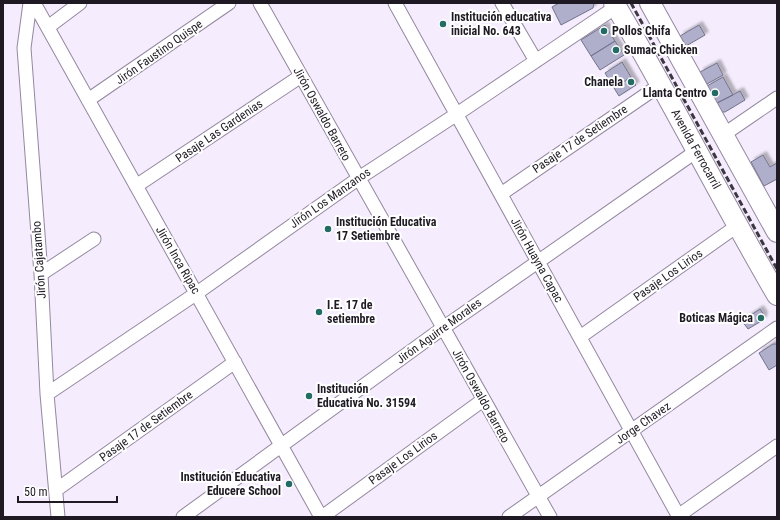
<svg xmlns="http://www.w3.org/2000/svg" width="780" height="520" font-family="'Roboto Condensed',sans-serif">
<style>
.building{fill:#afafcb;stroke:#73738c;filter:url(#shadow)}
.lines{fill:none;stroke-linecap:round;stroke-linejoin:round}
.minor-casing{stroke:#94879f;stroke-width:15}
.primary-casing{stroke:#94879f;stroke-width:22}
.minor{stroke:#fff;stroke-width:13}
.primary{stroke:#fff;stroke-width:20}
.rail{stroke:#3c3741;stroke-width:3;stroke-dasharray:6 3;stroke-linecap:butt}
.poi-dot{fill:#226c65;stroke:#fff;stroke-width:1.5}
.labels{text-anchor:middle;stroke-width:4;stroke-linejoin:round;paint-order:stroke}
.poi-label{font-size:12px;font-weight:bold;fill:#1e1922;stroke:#fff;text-anchor:start}
.street-label{font-size:12px;fill:#1e1922;stroke:#fff}
</style>
<defs>
<filter id="shadow"><feDropShadow dx="3.5" dy="-3.5" stdDeviation="1" flood-color="#0004"/></filter>
</defs>
<rect width="100%" height="100%" fill="#f5edfd"/>
<path class="building" d="M559 3H594L593 8 561 25 552 7Z
M605 25 615 41 591 56 581 40Z
M699 25 705 35 686 46 680 36Z
M615 41 624 55 600 70 591 56Z
M622 62 631 77 614 88 605 73Z
M717 63 723 75 707 84 700 72Z
M631 77 636 85 619 96 614 88Z
M723 77 733 95 717 103 707 86Z
M740 91 745 100 725 112H722L717 103Z
M763 155 770 167 777 163V179L764 186 751 162Z
M760 309 764 315 763 320 748 329 742 321Z
M773 344H777V365L769 370 759 353Z"/>
<g class="lines">
<g class="minor-casing">
<path id="minor" d="M30 3 24 48 41 274 47 394 58 517
M34 3 321 517
M260 3 550 517
M395 3 679 517
M502 3 536 61
M48 27 80 3
M88 100 229 3
M723 135 777 98
M136 186 301 76
M501 194 660 85
M41 274 94 239
M580 337 737 226
M47 394 197 293 359 178 457 114 616 7
M56 490 235 362
M678 516 777 446
M183 517 443 328 698 150
M322 517 483 400
M509 517 777 328"/>
</g>
<g class="primary-casing">
<path id="primary" d="M614 3C671 99 721 199 777 295
M650 3 777 232"/>
</g>
<use href="#minor" class="minor"/>
<use href="#primary" class="primary"/>
<path class="rail" d="M631 3 777 269"/>
</g>
<g class="poi-dot">
<circle cx="443" cy="24" r="4"/>
<circle cx="604" cy="31" r="4"/>
<circle cx="616" cy="50" r="4"/>
<circle cx="631" cy="82" r="4"/>
<circle cx="715" cy="93" r="4"/>
<circle cx="328" cy="229" r="4"/>
<circle cx="319" cy="312" r="4"/>
<circle cx="761" cy="318" r="4"/>
<circle cx="309" cy="396" r="4"/>
<circle cx="289" cy="484" r="4"/>
</g>
<g class="labels">
<g class="poi-label">
<text x="451" y="21">Institución educativa<tspan x="451" dy="14">inicial No. 643</tspan></text>
<text x="612" y="35">Pollos Chifa</text>
<text x="624" y="54">Sumac Chicken</text>
<text x="623" y="86" text-anchor="end">Chanela</text>
<text x="707" y="97" text-anchor="end">Llanta Centro</text>
<text x="336" y="226">Institución Educativa<tspan x="336" dy="14">17 Setiembre</tspan></text>
<text x="327" y="309">I.E. 17 de<tspan x="327" dy="14">setiembre</tspan></text>
<text x="753" y="322" text-anchor="end">Boticas Mágica</text>
<text x="317" y="393">Institución<tspan x="317" dy="14">Educativa No. 31594</tspan></text>
<text x="281" y="481" text-anchor="end">Institución Educativa<tspan x="281" dy="14">Educere School</tspan></text>
</g>
<g class="street-label">
<text transform="translate(159 52) rotate(-35)" y="4">Jirón Faustino Quispe</text>
<text transform="translate(322 114) rotate(61)" y="4">Jirón Oswaldo Barreto</text>
<text transform="translate(219 131) rotate(-34)" y="4">Pasaje Las Gardenias</text>
<text transform="translate(580 139) rotate(-34)" y="4">Pasaje 17 de Setiembre</text>
<text transform="translate(696 149) rotate(61)" y="4">Avenida Ferrocarril</text>
<text transform="translate(330 198) rotate(-35)" y="4">Jirón Los Manzanos</text>
<text transform="translate(39 260) rotate(-94)" y="4">Jirón Cajatambo</text>
<text transform="translate(178 260) rotate(60)" y="4">Jirón Inca Ripac</text>
<text transform="translate(537 260) rotate(61)" y="4">Jirón Huayna Capac</text>
<text transform="translate(668 275) rotate(-35)" y="4">Pasaje Los Lirios</text>
<text transform="translate(439 331) rotate(-36)" y="4">Jirón Aguirre Morales</text>
<text transform="translate(481 396) rotate(61)" y="4">Jirón Oswaldo Barreto</text>
<text transform="translate(643 423) rotate(-35)" y="4">Jorge Chavez</text>
<text transform="translate(146 426) rotate(-36)" y="4">Pasaje 17 de Setiembre</text>
<text transform="translate(403 458) rotate(-36)" y="4">Pasaje Los Lirios</text>
</g>
</g>
<rect width="780" height="520" fill="none" stroke="#1e1922" stroke-width="8"/>
<path d="M18 496v6h99v-6" fill="none" stroke="#1e1922" stroke-width="2"/>
<text x="24" y="496" font-size="12" fill="#1e1922" stroke="#ffffff" stroke-width="3" paint-order="stroke">50 m</text>
</svg>
